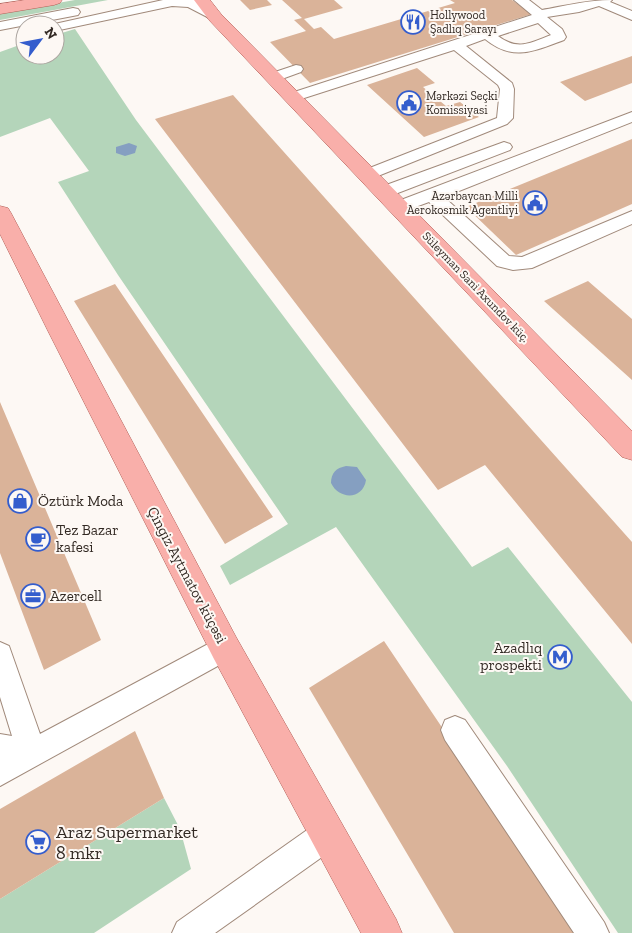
<svg xmlns="http://www.w3.org/2000/svg" width="632" height="933" font-family="'Zilla Slab',serif">
<style>
.green{fill:#b4d5ba}
.water{fill:#859fc1}
.building{fill:#dab399}
.lines{fill:none;stroke-linecap:round;stroke-linejoin:round}
.minor-casing{stroke:#a18a7b;stroke-width:2}
.major-casing{stroke:#b15e56;stroke-width:1}
.minor{fill:#fff;fill-rule:evenodd}
.major{fill:#f9afaa;fill-rule:evenodd}
.labels{text-anchor:middle;stroke-width:4;stroke-linejoin:round;paint-order:stroke}
.far-poi-label{font-size:12px;fill:#322923;stroke:#fdf8f4;text-anchor:start}
.far-street-label{font-size:12px;fill:#322923;stroke:#fdf8f4}
.poi-label{font-size:15px;fill:#322923;stroke:#fdf8f4;text-anchor:start}
.street-label{font-size:15px;fill:#322923;stroke:#fdf8f4}
.near-poi-label{font-size:18px;fill:#322923;stroke:#fdf8f4;text-anchor:start}
</style>
<rect width="100%" height="100%" fill="#fdf8f4"/>
<path class="green" d="M75 0H108L0 20V13Z
M75 29 136 120 472 567 508 547 632 702V933H618L507 766 336 527 230 585 220 566 288 524 118 275 58 182 89 171 50 118 0 137V52L25 43V55H55V35Z
M164 798 180 829 191 869 94 933H0V899Z"/>
<path class="water" d="M129 143 137 146 135 153 125 156 116 153V147Z
M346 466 357 467 366 480C363 500 339 500 331 483 331 473 336 468 346 466Z"/>
<path class="building" d="M240 0H267L272 5 250 10Z
M282 0H334L343 8 304 19 314 29 321 27 334 39 455 3 450 0H512L532 14 310 83 270 42 306 31 294 20 302 18Z
M632 56V83L585 101 560 82Z
M417 68 435 83 423 87 446 106 460 102 479 117 424 137 367 85Z
M233 95 632 542V644L485 465 438 490 155 119Z
M632 139V204L516 255 466 207Z
M588 281 632 319V380L544 301Z
M115 284 273 517 225 544 74 301Z
M0 402 101 640 44 670 0 553Z
M384 641 580 933H454L309 688Z
M135 731 164 798 0 899V809Z"/>
<g class="lines">
<g class="minor-casing">
<path id="minor" d="M163 0H196L222 17 215 21 188 7 172 6 55 31V25H50Z
M514 0H529L542 10C565 6 588 0 612 0L610 2 632 11V20L599 6 579 12 547 17 562 29 566 37 564 40C534 51 513 62 485 39L466 46 512 83 514 89 513 118 507 124 368 180 362 179 360 175 362 171 497 118 500 89 498 85 454 50 298 100H288L285 97 288 94 532 15ZM538 23 551 35C530 43 518 51 498 36Z
M73 8 78 9 80 12 78 15 0 30V22Z
M296 65 301 66 303 69 301 72 279 80H269L267 77 269 74Z
M632 112V122L444 197 509 256 522 257 632 211V224L532 268 513 270 497 266 429 202 399 213 393 211 390 207 393 203Z
M504 142 510 144 512 147 510 150 390 196 384 197 378 196 376 192 378 188Z
M225 635 234 639 238 648 234 657 0 786V734L12 736 0 697V642L9 646 40 734Z
M455 716 465 720 604 922 609 933H574L445 740 441 730 445 720Z
M328 819 339 823 343 834 339 845 215 933H172L177 922 317 823Z"/>
</g>
<g class="major-casing">
<path id="major" d="M25 0H62L60 3 54 5 0 14V4Z
M194 0H210L221 14 632 431V460L622 457 209 20Z
M0 206 8 208 11 213 236 637 396 919 402 933H361L214 659 48 331 0 234Z"/>
</g>
<use href="#minor" class="minor"/>
<use href="#major" class="major"/>
</g>
<defs>
<g id="restaurant-ring" transform="scale(1.25)"><circle r="9.5" fill="#fdf8f4" stroke="#345dcd" stroke-width="1.5"/><path d="M-5-6h1v4h1v-4h1v4h1v-4h1v5L-1.5 .5V6h-2V.5L-5-1ZM5-6V6H3V1.5H1.5Q1.5-4 5-6Z" fill="#345dcd"/></g>
<g id="civic-ring" transform="scale(1.25)"><circle r="9.5" fill="#fdf8f4" stroke="#345dcd" stroke-width="1.5"/><path d="M-.6-6.5H3V-4.5H.6V-3L4-1V1h2V6H-6V1h2V-1L-.6-3ZM-1.2 2.5V6h2.4V2.5Z" fill="#345dcd"/></g>
<g id="shop-ring" transform="scale(1.25)"><circle r="9.5" fill="#fdf8f4" stroke="#345dcd" stroke-width="1.5"/><path d="M-5-2.5h2.3a2.7 3.5 0 0 1 5.4 0H5L5.5 6h-11ZM-1.5-2.5h3a1.5 2.3 0 0 0-3 0Z" fill="#345dcd"/></g>
<g id="cafe-ring" transform="scale(1.25)"><circle r="9.5" fill="#fdf8f4" stroke="#345dcd" stroke-width="1.5"/><path d="M-5.5-4.5H6V0H3Q3 3.5 0 3.5H-2.5Q-5.5 3.5-5.5 0ZM3-3.2v2h1.7v-2ZM-6 4.5H4V6H-6Z" fill="#345dcd"/></g>
<g id="office-ring" transform="scale(1.25)"><circle r="9.5" fill="#fdf8f4" stroke="#345dcd" stroke-width="1.5"/><path d="M-6-3h4V-5.5h4V-3h4V5H-6ZM-1-4.5V-3h2v-1.5ZM-6 0V1H6V0Z" fill="#345dcd"/></g>
<g id="metro-ring" transform="scale(1.25)"><circle r="9.5" fill="#fdf8f4" stroke="#345dcd" stroke-width="1.5"/><path d="M-5.5 5V-5H-3L0 0L3-5H5.5V5H3V-.5L0 4L-3-.5V5Z" fill="#345dcd"/></g>
<g id="supermarket-ring" transform="scale(1.25)"><circle r="9.5" fill="#fdf8f4" stroke="#345dcd" stroke-width="1.5"/><path d="M-6-5.5h2.5l.6 2H6L4.5 2H-2.5L-4.4-4H-6ZM-1.5 3.2a1.3 1.3 0 1 0 .1 0ZM3 3.2a1.3 1.3 0 1 0 .1 0Z" fill="#345dcd"/></g>
</defs>
<g fill-rule="evenodd">
<use href="#restaurant-ring" x="413" y="22"/>
<use href="#civic-ring" x="409" y="103"/>
<use href="#civic-ring" x="535" y="203"/>
<use href="#shop-ring" x="20" y="501"/>
<use href="#cafe-ring" x="38" y="539"/>
<use href="#office-ring" x="33" y="596"/>
<use href="#metro-ring" x="560" y="657"/>
<use href="#supermarket-ring" x="38" y="842"/>
</g>
<g class="labels">
<g class="far-poi-label">
<text x="430" y="19">Hollywood<tspan x="430" dy="14">Şadlıq Sarayı</tspan></text>
<text x="426" y="100">Mərkəzi Seçki<tspan x="426" dy="14">Komissiyasi</tspan></text>
<text x="518" y="200" text-anchor="end">Azərbaycan Milli<tspan x="518" dy="14">Aerokosmik Agentliyi</tspan></text>
</g>
<g class="far-street-label">
<text transform="translate(476 287) rotate(46)" y="4">Süleyman Sani Axundov küç.</text>
</g>
<g class="poi-label">
<text x="38" y="506">Öztürk Moda</text>
<text x="56" y="535">Tez Bazar<tspan x="56" dy="17">kafesi</tspan></text>
<text x="50" y="601">Azercell</text>
<text x="542" y="653" text-anchor="end">Azadlıq<tspan x="542" dy="17">prospekti</tspan></text>
</g>
<g class="street-label">
<text transform="translate(187 575) rotate(62)" y="5">Çingiz Aytmatov küçəsi</text>
</g>
<g class="near-poi-label">
<text x="56" y="838">Araz Supermarket<tspan x="56" dy="21">8 mkr</tspan></text>
</g>
</g>
<g transform="translate(40 40) rotate(58)"><circle r="24" fill="#fdf8f4" stroke="#aca5a0"/>
<path d="M0-4L9 19L0 12L-9 19Z" fill="#345dcd"/>
<text y="-8" font-size="14" font-weight="bold" text-anchor="middle" fill="#322923">N</text>
</g>
</svg>
